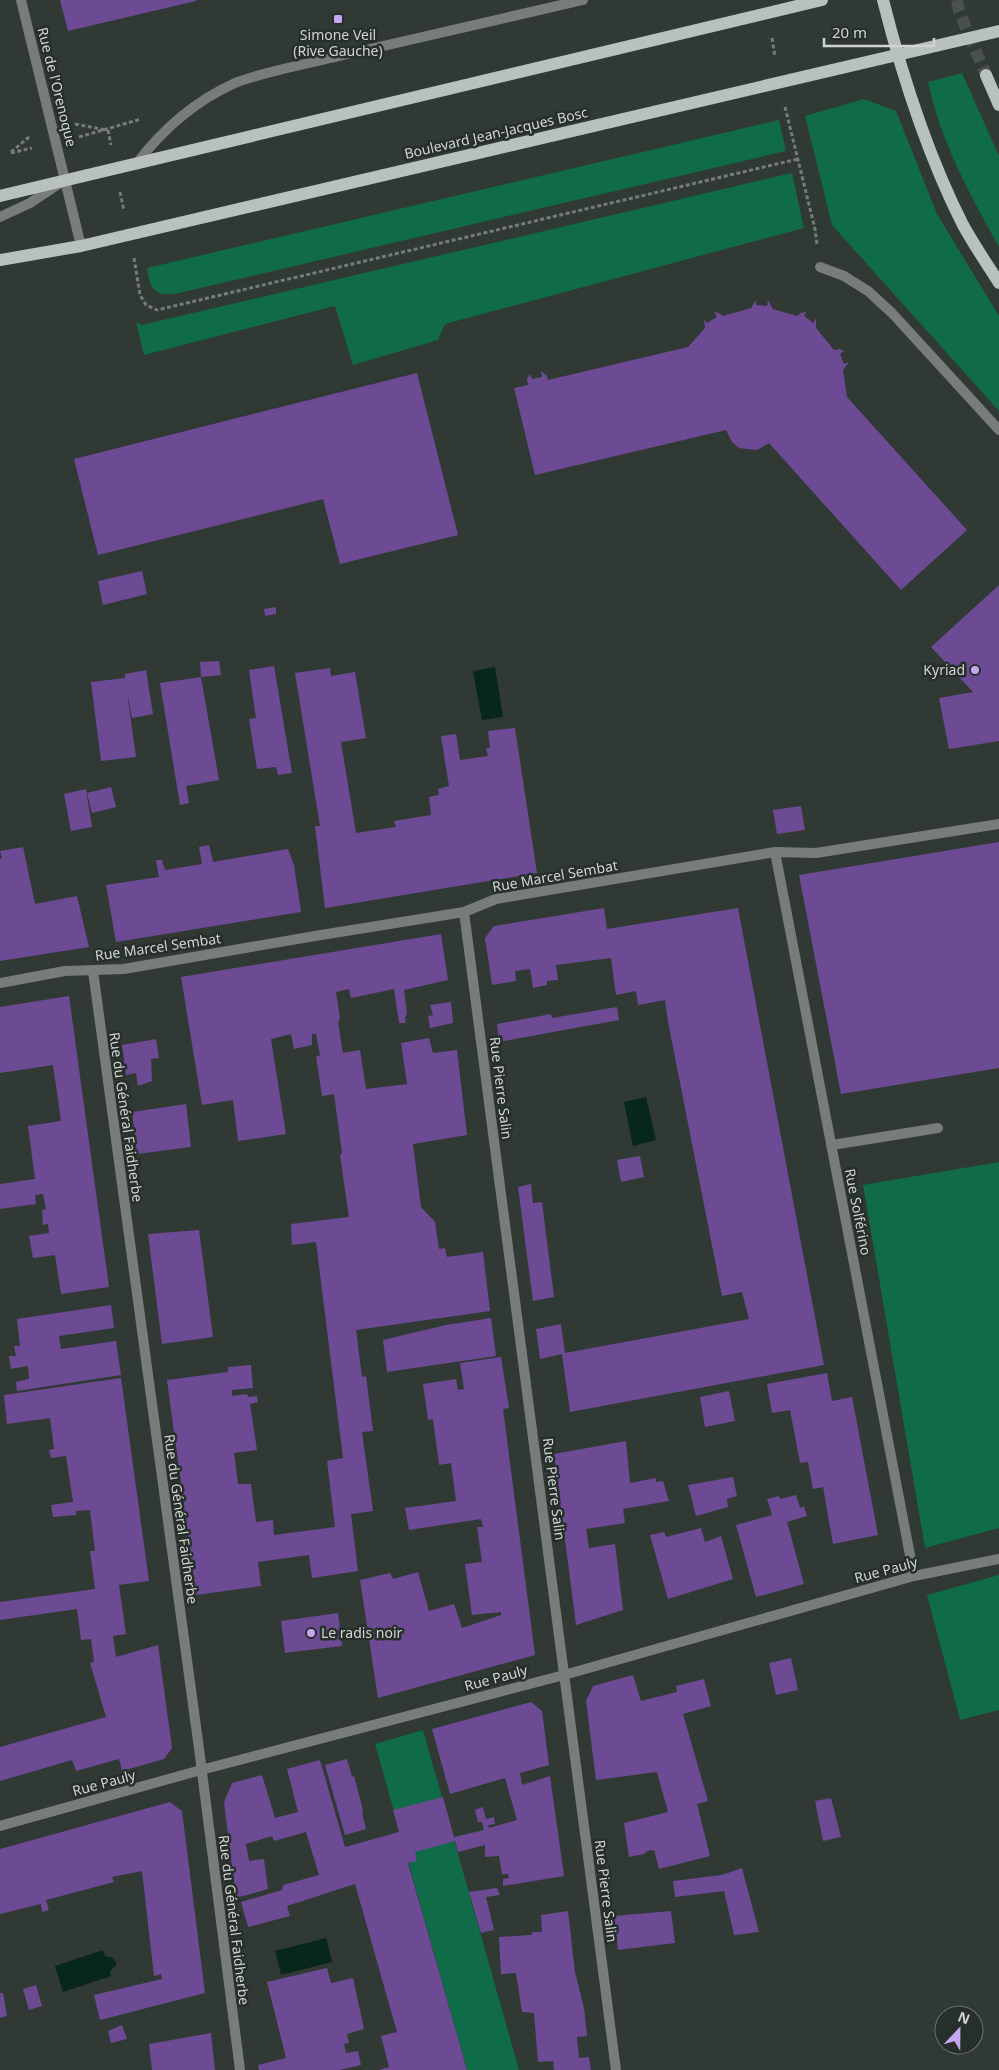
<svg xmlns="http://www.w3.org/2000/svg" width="999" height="2070" font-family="'Noto Sans',sans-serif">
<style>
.green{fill:#0f6b48}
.water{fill:#062719}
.building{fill:#6c4b94}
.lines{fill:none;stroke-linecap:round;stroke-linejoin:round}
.primary-tunnel{stroke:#49504d;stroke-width:12;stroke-dasharray:12 6;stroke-linecap:butt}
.path{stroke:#757c78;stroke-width:3;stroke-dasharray:4 2.5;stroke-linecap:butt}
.service{stroke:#787c7a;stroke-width:10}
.minor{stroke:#787c7a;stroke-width:10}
.primary{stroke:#b8c1bc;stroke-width:12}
.poi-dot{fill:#c5a6f0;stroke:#272f2b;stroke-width:2}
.labels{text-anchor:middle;stroke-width:5;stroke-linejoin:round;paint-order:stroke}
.poi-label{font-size:14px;fill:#d0d5d2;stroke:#272f2b}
.street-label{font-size:14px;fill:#d0d5d2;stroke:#272f2b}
</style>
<rect width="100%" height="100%" fill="#313935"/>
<path class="green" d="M962 73 999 156V247C970 195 940 140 928 82Z
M864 99 896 111 937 214 999 316V411L832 225 805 116Z
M779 120 786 151 175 294C153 296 150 288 147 268Z
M792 173 804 228 445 324 438 340 353 365 335 306 144 355 136 322 142 325Z
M999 1162V1528L925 1548 863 1185Z
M999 1575V1710L960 1720 927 1595Z
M423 1730 519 2070H467L375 1744Z"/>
<path class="water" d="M495 667 503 717 482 720 473 671Z
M646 1097 656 1140 633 1146 624 1102Z
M326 1938 332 1962 281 1975 275 1951Z
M103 1950 105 1956 113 1958 117 1964 110 1971 111 1976 63 1992 55 1966Z"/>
<path class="building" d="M60 0H196V1L68 31Z
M756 300V305L767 306 768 300 773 309 797 316 801 313 806 312 804 316 813 323 816 318V328L834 350 840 349 844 351 840 354 844 364 849 362 843 370 847 397 967 530 901 590 769 443 757 450 739 448 732 442 726 430 535 475 514 388 528 385 527 379 530 374 532 379 542 377 541 371 547 376 548 380 688 347 705 328 704 319 707 323 717 317 714 312 719 313 723 316 751 308Z
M417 373 458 535 340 564 323 499 98 555 74 459Z
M142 571 147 594 103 605 98 581Z
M999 585V741L949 749 939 698 973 692 931 647Z
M276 607V614L265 616 264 609Z
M219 661 221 675 201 677 200 662Z
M274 666 292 773 278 775 276 767 257 769 249 719 256 718 249 670Z
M330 668 331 676 355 672 366 738 341 742 356 833 396 827 394 821 431 815 429 797 439 795 438 789 449 786 441 736 456 734 460 760 488 756 486 748H490L488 731 515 728 537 873 325 908 315 826H320L295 673Z
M146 670 153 714 132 718 127 692 136 757 101 761 91 682 125 678V674Z
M201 677 219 780 186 786 189 803 180 805 160 683Z
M111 787 116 807 92 813 87 793Z
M86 789 92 827 71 831 64 794Z
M801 806 805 830 777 834 773 810Z
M999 842V1068L841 1094 799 875Z
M209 845 213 862 288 849 294 865 301 912 116 942 106 885 159 877 156 860H162L165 870 202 864 199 847Z
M23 847 35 904 77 896 89 947 0 961V859L2 858 0 851Z
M604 908 607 929 738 908 824 1365 570 1412 562 1354 540 1359 536 1329 561 1324 565 1353 749 1319 742 1292 722 1296 668 1022 665 1000 638 1005 636 991 616 995 611 958 556 965 558 980 547 981V985L533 988 530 969 515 971 516 981 492 985 485 938 494 926Z
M441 934 448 980 404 990 407 1014 405 1018 406 1023H399L394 989 351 998 349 989 336 992 340 1018 338 1022 343 1053 360 1050 366 1089 407 1084 401 1043 429 1038 433 1053 457 1050 467 1135 413 1144 421 1207 435 1222 439 1249 445 1248 447 1257 483 1252 490 1311 356 1330 362 1377 366 1376 373 1431 362 1432 373 1511 351 1514 358 1571 312 1578 309 1555 258 1562 261 1586 196 1595 167 1380 228 1372V1367L251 1365 253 1388 232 1390V1396L247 1394 248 1397 257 1396 258 1402 250 1404 257 1450 234 1453 238 1484H251L256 1522 273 1520 274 1535 335 1527 327 1461 343 1458 316 1242 292 1245 291 1224 349 1217 340 1155 342 1153 334 1094 322 1096 316 1057 320 1055 316 1034H312V1045L294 1049 291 1034 271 1039 286 1134 238 1141 233 1100 202 1105 181 977Z
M69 996 109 1287 61 1294 55 1255 33 1258 29 1236 49 1233 48 1224 43 1225 42 1210 46 1209 43 1194 35 1195 36 1204 0 1209V1184L35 1179 28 1126 61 1121 53 1065 0 1073V1007Z
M451 1002 453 1023 430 1028 428 1016 433 1015 430 1005Z
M617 1007 619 1020 499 1042 497 1024 551 1014 552 1018Z
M156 1039 159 1058 151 1059 152 1081 138 1086 136 1073 126 1075 122 1045Z
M186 1104 191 1147 137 1154 132 1112Z
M640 1156 644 1177 621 1182 617 1160Z
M531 1184 533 1203 542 1202 554 1297 533 1301 518 1187Z
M199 1230 213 1337 162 1344 148 1234Z
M111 1305 114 1328 59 1336 61 1349 116 1341 121 1375 17 1391 16 1382 29 1379 28 1366 11 1369 9 1356H16L14 1346H20L17 1319Z
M491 1318 496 1356 387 1372 383 1340 446 1325Z
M501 1357 509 1408 503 1409 535 1655 378 1698 360 1580 390 1573 393 1579 418 1572 429 1611 454 1604 462 1628 501 1615V1612L472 1615 465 1564 482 1562 477 1527H483L481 1519 409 1530 405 1508 456 1501 451 1463 439 1465 433 1419 428 1420 423 1384 456 1379 458 1390 464 1389 460 1363Z
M827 1373 832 1401 852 1397 878 1535 833 1544 823 1487 813 1489 808 1462 800 1463 790 1410 772 1413 767 1384Z
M121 1378 149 1581 119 1585 126 1634 113 1636 116 1657 158 1645 172 1748 164 1759 122 1771 119 1759 76 1771 72 1760 0 1781V1747L106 1717 90 1663 94 1662 91 1639 81 1640 77 1609 0 1620V1602L95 1589 90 1551H95L90 1510 76 1511V1515L53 1517 51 1505 73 1502 66 1456 51 1458 49 1450 54 1449 50 1418 7 1424 4 1395Z
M729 1391 735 1421 705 1427 700 1397Z
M626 1441 630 1483 656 1478V1482L663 1481 669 1501 623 1509 625 1523 586 1529 589 1548 615 1544 623 1610 576 1625 554 1454Z
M733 1477 737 1496 727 1499 728 1507 696 1516 688 1485Z
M796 1495 800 1508 804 1506 807 1516 787 1522 804 1584 756 1597 736 1525 772 1515 767 1499 779 1496 780 1499Z
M701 1528 705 1542 721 1536 733 1579 668 1599 650 1535 664 1532 666 1537Z
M338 1613 342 1646 285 1653 281 1621Z
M791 1658 798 1690 776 1695 769 1663Z
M633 1675 641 1701 677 1692 676 1686 704 1679 711 1706 683 1714 708 1801 697 1804 710 1856 659 1869 654 1850 647 1851 644 1854 629 1857 624 1823 668 1812 657 1772 596 1780 586 1701 593 1686Z
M531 1702 542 1711 549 1765 520 1773 522 1785 550 1776 564 1876 503 1886V1879L509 1878 508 1874H502L499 1856 485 1857V1845L458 1852 455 1841 415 1852 417 1861 408 1863 467 2070H379L389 2067 381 2036 397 2032 355 1884 287 1906 290 1916 248 1927 241 1902 282 1890 283 1885 319 1875 306 1832 274 1841 272 1836 246 1844 249 1861 264 1859 268 1889 236 1898 224 1802 232 1783 262 1775 275 1818 298 1812 287 1769 320 1760 345 1847 399 1832 393 1810 443 1797 454 1837 484 1830 482 1822H478L475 1810 483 1807 486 1819 494 1817 495 1824 488 1825 489 1828 517 1820 505 1778 450 1794 432 1729Z
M347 1759 352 1777 354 1776 363 1810 362 1813 366 1829 345 1835 325 1765Z
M831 1798 841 1837 823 1841 815 1801Z
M170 1802 182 1811 205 1993 100 2020 94 1995 162 1979 161 1974 154 1976 142 1871 112 1877 114 1882 46 1900 49 1910 42 1912 41 1904 0 1914V1849Z
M742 1868 759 1932 734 1935 724 1891 675 1897 673 1881 722 1875Z
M497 1888 500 1895 486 1897 494 1930 481 1933 469 1892Z
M568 1911 575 1972 584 2008 587 2036 577 2037 579 2058 589 2057 591 2070H554L553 2061 538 2062 534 2013 522 2012 516 1973 501 1974 499 1937 531 1935 533 1932H542L541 1915Z
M671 1911 675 1943 618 1950 614 1916Z
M327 1968 331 1983 353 1978 364 2029 347 2034 349 2043 344 2044 346 2053 358 2051 361 2065 339 2070H259L258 2065 286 2058 267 1982Z
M36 1985 42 2006 29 2010 23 1989Z
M0 1993H3L7 2016 0 2018Z
M122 2025 127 2039 111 2043 108 2031Z
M211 2033 215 2070H152L149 2044Z"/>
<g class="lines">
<path class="primary-tunnel" d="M957 0 959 11 986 75"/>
<path class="path" d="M772 38 775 57
M785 107 815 229 817 244
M75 124 106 130
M108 130 111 145
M79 137 141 119
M11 152 29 137
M11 153 32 148
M120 192 124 211
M134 258 140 295 146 305 157 310 798 159"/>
<path class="service" d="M137 163C163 129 195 101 235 83 250 77 267 73 283 69L583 0
M820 267 844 276 868 291 892 313 999 430
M832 1145 938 1128"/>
<path class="minor" d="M21 0 81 246
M0 217 30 203 60 183
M775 852 914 1576
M464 912 616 2070
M93 971 198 1741 240 2070
M0 983 65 971 124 969 315 936 464 912 496 899 775 852 816 853 999 824
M0 1826 201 1770 564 1675 914 1576 999 1559"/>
<path class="primary" d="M883 0C902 75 928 156 963 225 974 245 987 264 999 283
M986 75 999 105
M0 196 822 0
M0 260 81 246 999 31"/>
</g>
<g class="poi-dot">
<rect x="333" y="14" width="10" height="10" rx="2.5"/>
<circle cx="975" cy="670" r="5"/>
<circle cx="311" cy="1633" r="5"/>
</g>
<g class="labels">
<g class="poi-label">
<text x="338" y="40">Simone Veil<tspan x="338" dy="16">(Rive Gauche)</tspan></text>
<text x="965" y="675" text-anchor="end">Kyriad</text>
<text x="321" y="1638" text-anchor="start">Le radis noir</text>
</g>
<g class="street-label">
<text transform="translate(57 87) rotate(76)" y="5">Rue de l'Orenoque</text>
<text transform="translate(496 133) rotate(-13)" y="5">Boulevard Jean-Jacques Bosc</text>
<text transform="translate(555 876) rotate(-10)" y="5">Rue Marcel Sembat</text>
<text transform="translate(158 947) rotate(-8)" y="5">Rue Marcel Sembat</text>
<text transform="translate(501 1088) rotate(83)" y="5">Rue Pierre Salin</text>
<text transform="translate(126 1117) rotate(82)" y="5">Rue du Général Faidherbe</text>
<text transform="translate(858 1212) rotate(79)" y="5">Rue Solférino</text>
<text transform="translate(554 1489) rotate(83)" y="5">Rue Pierre Salin</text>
<text transform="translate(181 1519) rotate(82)" y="5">Rue du Général Faidherbe</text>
<text transform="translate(886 1570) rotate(-15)" y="5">Rue Pauly</text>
<text transform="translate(496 1678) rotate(-15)" y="5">Rue Pauly</text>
<text transform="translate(104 1783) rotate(-15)" y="5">Rue Pauly</text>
<text transform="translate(606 1891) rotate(83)" y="5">Rue Pierre Salin</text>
<text transform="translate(234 1920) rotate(83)" y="5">Rue du Général Faidherbe</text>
</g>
</g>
<g transform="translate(959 2030) rotate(22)"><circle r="24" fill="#272f2b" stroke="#6b716e"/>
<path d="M0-4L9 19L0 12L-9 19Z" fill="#c5a6f0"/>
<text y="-8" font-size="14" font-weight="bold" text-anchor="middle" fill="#d0d5d2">N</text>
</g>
<path d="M824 38v8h110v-8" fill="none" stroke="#d0d5d2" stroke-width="2.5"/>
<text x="832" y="38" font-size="15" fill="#d0d5d2" stroke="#272f2b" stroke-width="4" paint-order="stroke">20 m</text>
</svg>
